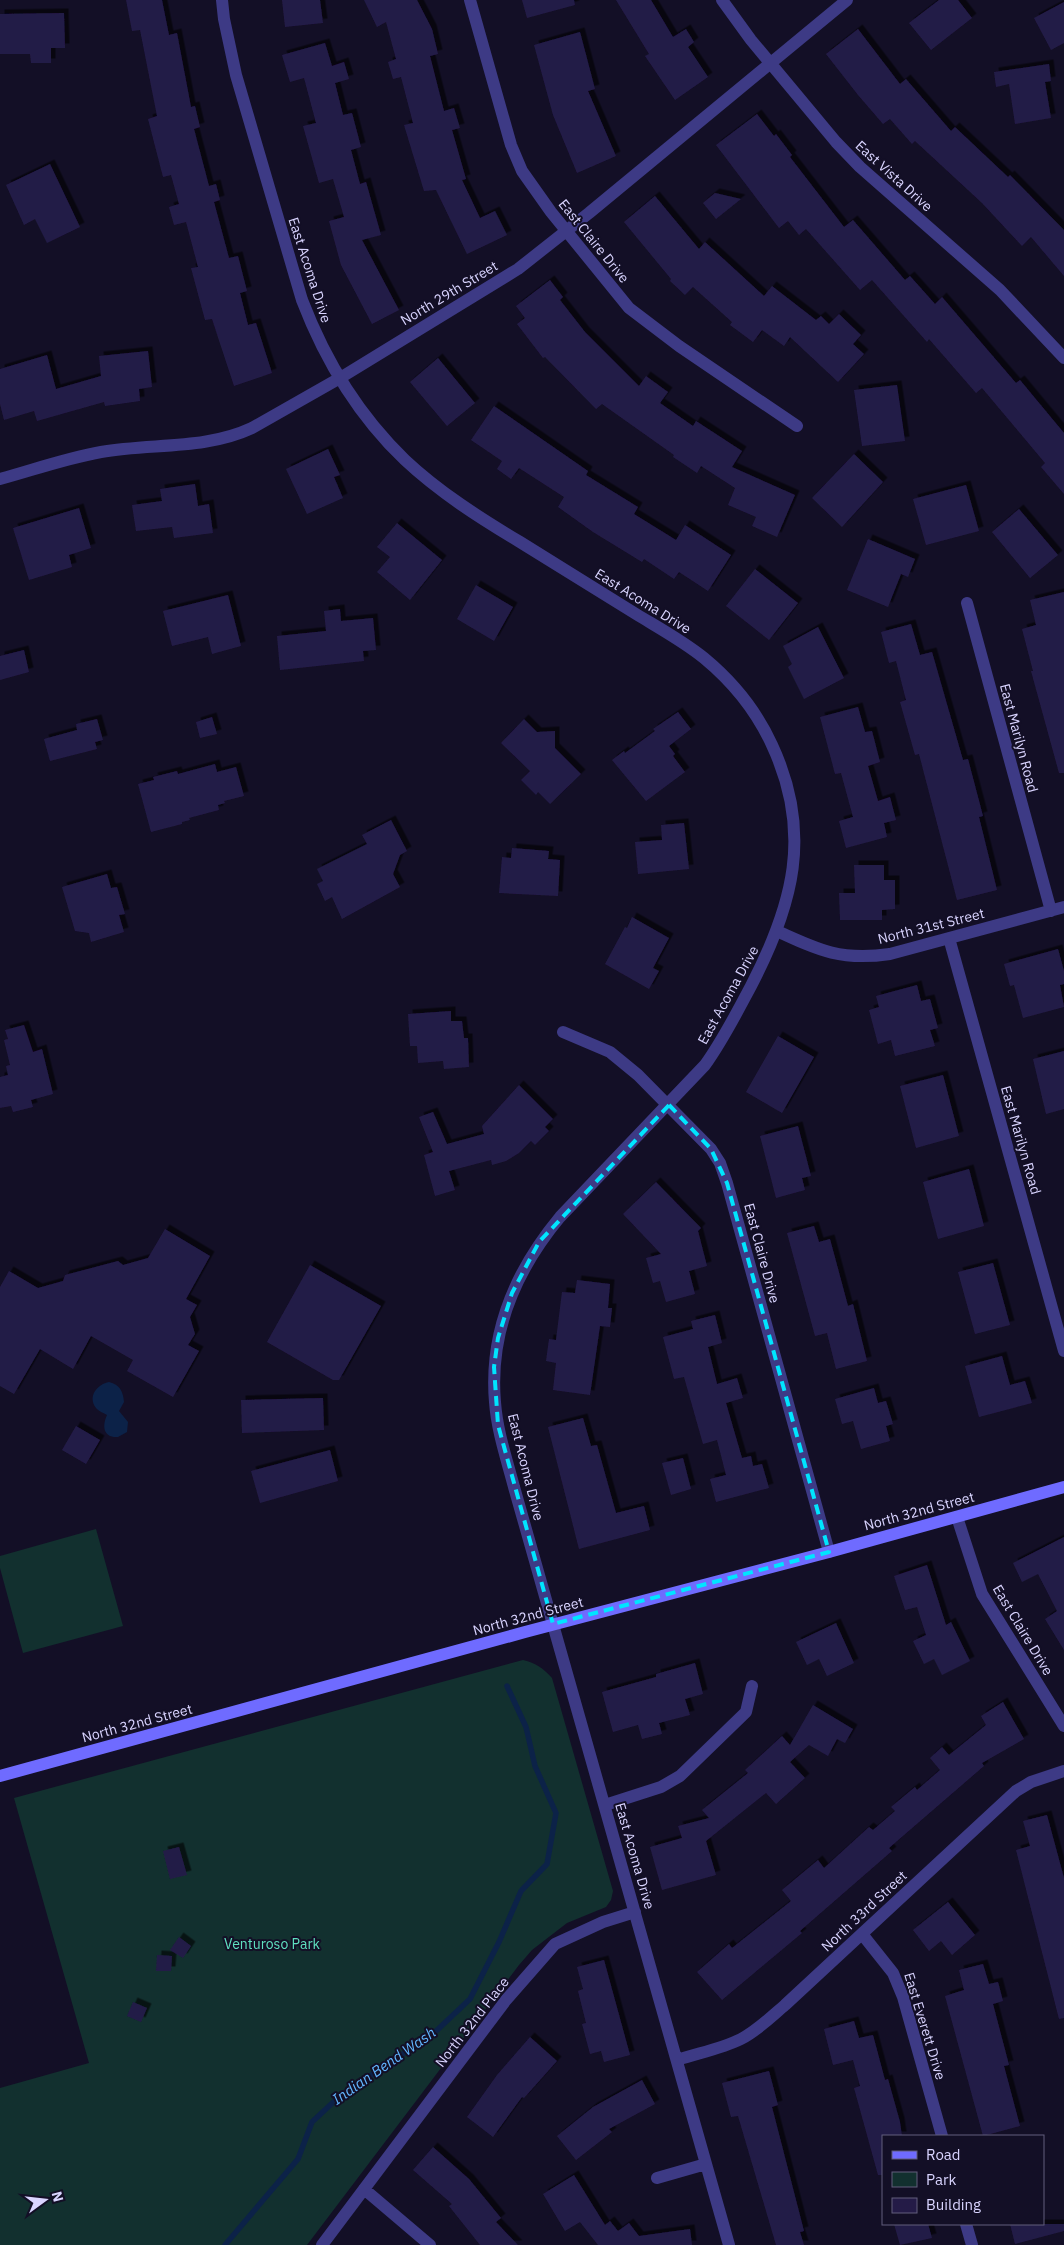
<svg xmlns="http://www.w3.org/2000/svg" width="1064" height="2245" font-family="'IBM Plex Sans',sans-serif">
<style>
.green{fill:#12302f}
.water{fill:#0c2248}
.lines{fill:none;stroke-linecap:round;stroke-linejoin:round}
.stream{stroke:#0c2248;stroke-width:5.5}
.building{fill:#241b47;filter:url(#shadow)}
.minor{stroke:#3d3a85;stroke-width:12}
.secondary{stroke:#6f6bff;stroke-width:12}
.marked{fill:none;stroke:#00e5ff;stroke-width:4;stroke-dasharray:10 6;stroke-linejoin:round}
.labels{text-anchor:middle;stroke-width:4;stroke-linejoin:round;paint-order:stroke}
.street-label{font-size:14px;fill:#d9d4ff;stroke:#130f26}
.park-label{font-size:14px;fill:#5fe0c0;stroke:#130f26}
.water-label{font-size:15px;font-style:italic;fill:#62b6ff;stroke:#130f26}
</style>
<defs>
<filter id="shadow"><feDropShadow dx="4.5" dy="-4.5" stdDeviation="0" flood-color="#0009"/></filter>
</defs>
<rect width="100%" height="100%" fill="#130f26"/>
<path class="green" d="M96 1529 123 1626 23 1653 0 1568V1556Z
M523 1660C536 1663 543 1668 552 1678L613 1891 611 1900 606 1907 567 1923 532 1950 519 1965 307 2245H0V2088L89 2063 14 1798Z"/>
<path class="water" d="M109 1382C120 1385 123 1391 124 1402L119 1411 128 1422 127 1432 118 1437C103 1438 102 1426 107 1415 104 1413 98 1411 96 1408 87 1396 98 1384 109 1382Z"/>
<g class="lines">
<path class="stream" d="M225 2245 298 2159 312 2122 341 2095 433 2034 470 1999 499 1942 521 1891 547 1864 556 1813 535 1766 526 1727 507 1686"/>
</g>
<path class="building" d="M126 0H162L169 35 177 33 191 107 195 106 200 127 194 129 209 186 216 184 220 200 214 202 229 258 238 256 247 291 240 293 248 325 256 323 272 373 234 386 212 319 205 320 191 268 198 267 186 222 174 225 169 207 179 204 171 175 163 177 148 119 157 116 140 30 132 31Z
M282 0H320L323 23 285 27Z
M364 0H417L432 29 438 54 430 56 444 111 454 108 460 128 452 130 466 179 462 180 480 218 495 211 507 235 467 254 436 190 424 191 404 125 413 123 401 77 393 79 388 62 396 59 386 22 377 27Z
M522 0H574L575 5 527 18Z
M616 0H651L673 37 686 29 694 42 688 47 708 77 675 100 645 56 649 54Z
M939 0H958L972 18 931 50 909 23Z
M1064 2V43L1051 50 1034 18Z
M64 13 65 48H51V63H31L30 54H0V14Z
M858 29 900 84 906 79 951 131 955 127 1008 177 1010 175 1064 230V276L1031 237 1022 246 982 203 915 141 912 144 890 119 883 124 858 95 826 54Z
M580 32 595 89 588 91 616 156 577 173 553 115 534 45Z
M325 43 332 66 344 62 349 79 335 83 343 115 352 113 361 147 351 150 360 184 366 182 381 235 362 240 399 310 372 324 341 265 329 221 344 217 333 179 319 183 303 126 316 123 304 78 290 82 282 55Z
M1049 64 1051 81 1045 82 1051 118 1015 124 1009 84 996 87 994 72Z
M757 114 774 136 776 134 792 155 790 157 844 227 853 220 905 280 910 276 935 304 942 297 1016 383 1020 380 1064 433V494L1041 467 1045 463 982 388 976 393 929 339 927 342 872 280 860 290 806 229 799 235 788 221 779 228 716 145Z
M50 164 80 227 47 243 35 219 24 225 6 185Z
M715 193 741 199 716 219 703 203Z
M655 196 699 249 705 242 764 296 772 286 816 320 821 316 829 324 839 314 861 335 853 344 864 354 838 382 790 337 784 346 762 330 753 342 730 325 732 322 693 287 685 295 670 281 671 279 624 222Z
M550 280 563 297 560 300 585 332 639 386 646 376 668 392 660 403 693 426 696 421 742 451 732 467 795 495 777 537 752 526 756 517 728 505 735 488 701 466 697 473 673 457 674 455 602 404 596 409 545 357 543 358 517 324 525 318 516 306Z
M148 351 152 387 139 389 140 401 105 406 104 402 37 421 34 411 4 420 0 404V369L47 355 56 389 101 376 99 356Z
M438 358 475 403 447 426 410 382Z
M897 385 905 441 862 446 854 390Z
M494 406 588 471 586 475 638 507 634 514 676 540 685 525 731 555 708 591 679 572 674 579 644 559 642 562 593 532 558 507 564 497 519 468 511 479 497 469 502 461 471 440Z
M328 449 340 475 334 477 343 498 307 514 286 469Z
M854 454 883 482 842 527 812 498Z
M195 484 198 506 209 504 213 533 174 538 172 527 136 531 132 505 162 501 160 489Z
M966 485 979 531 926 545 913 499Z
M79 508 91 548 69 555 72 567 29 580 13 528Z
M1019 509 1058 555 1030 578 992 532Z
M397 523 442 560 410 600 377 572 390 557 377 547Z
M868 539 915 559 908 577 901 574 888 607 847 590Z
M755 569 798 603 769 640 726 606Z
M476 585 513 607 494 641 457 619Z
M1064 592V773H1059L1031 671H1033L1022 629 1036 625 1030 600Z
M228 595 241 646 212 654 208 637 172 646 163 611Z
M340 609 341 621 373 618 376 650 363 651 364 661 280 670 277 636 326 631 324 611Z
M911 624 920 655 932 652 963 760 968 759 983 816 979 817 997 890 957 900 919 754 915 755 900 702 906 700 896 661 889 663 881 632Z
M818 627 844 678 804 699 788 667 792 664 783 646Z
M24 650 29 672 0 680V656Z
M858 707 865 732 872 731 880 762 868 766 878 801 890 797 896 820 884 823 887 837 846 848 839 821 853 817 841 773 835 774 820 717Z
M678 712 691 729 669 746 675 754 673 756 685 772 646 801 612 760 624 751 625 753 655 731 653 729Z
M212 717 217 734 200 738 196 722Z
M97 719 103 740 95 742 97 749 50 761 44 739 77 730 76 724Z
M524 719 537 732 555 731V748L581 774 550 804 538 792 536 795 521 780 530 771 501 743Z
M215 764 217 772 236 767 244 796 224 801 225 803 218 805 219 810 189 818 190 820 182 822V824L151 832 138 784 154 780 153 777 177 771 178 774Z
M391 820 407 851 400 855 393 874 400 887 342 919 332 897 325 901 317 884 323 881 317 869 367 844 362 835Z
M684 823 689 869 638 874 635 842 662 840 661 825Z
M512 848 549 851 548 859 560 860 558 896 499 893 502 857 511 858Z
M854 865H884V880H895V909L882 910V920H840L839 893H855Z
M107 874 111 888 117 887 125 914 119 915 124 932 91 942 89 933 75 931 62 887Z
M632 917 669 938 653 968 659 971 649 989 605 964 625 927 627 928Z
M1058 949 1064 971V984L1060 985 1064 1007 1023 1018 1014 985 1010 986 1004 964Z
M917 985 921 1001 930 999 938 1028 930 1030 935 1046 895 1056 891 1040 878 1044 869 1010 879 1007 876 996Z
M451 1011V1021H462L464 1038H468L469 1067 444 1069 443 1061 418 1063 417 1046H410L408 1014Z
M24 1025 33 1052 42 1049 53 1094 31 1100 33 1107 13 1112 11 1106 0 1108V1077L8 1075 6 1066 10 1065 4 1040 8 1039 5 1030Z
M778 1036 814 1057 782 1113 746 1092Z
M1064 1051V1109L1046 1114 1033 1059Z
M943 1075 959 1136 916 1148 900 1086Z
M519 1085 553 1119 545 1127 549 1131 535 1145 531 1141 519 1153 506 1161 492 1165 491 1160 449 1171 455 1190 435 1196 424 1155 433 1152 419 1117 433 1112 447 1144 484 1134 482 1126Z
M798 1126 811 1176 802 1178 805 1190 776 1198 760 1136Z
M969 1169 984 1226 938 1239 923 1182Z
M656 1182 701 1228 698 1231 707 1266 689 1271 695 1294 666 1302 660 1281 653 1283 646 1258 661 1254 623 1214Z
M814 1226 819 1242 830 1239 848 1306 853 1304 867 1361 836 1369 827 1333 815 1336 787 1233Z
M165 1229 210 1256 186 1299 197 1305 190 1317 195 1334 188 1345 199 1351 173 1397 127 1371 133 1360 91 1336 73 1369 40 1349 14 1394 0 1386V1287L9 1271 38 1288 63 1281 65 1275 118 1261 123 1265 148 1258Z
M993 1263 1010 1325 975 1334 958 1272Z
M310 1265 381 1306 339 1380H333L267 1342Z
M577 1280 610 1284 608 1308H612L610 1327 600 1326 590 1395 553 1390 556 1363 546 1361 549 1339 556 1340 562 1292 575 1293Z
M715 1315 722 1343 708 1347 717 1384 737 1378 743 1398 726 1403 742 1458 751 1456 753 1466 762 1464 769 1488 716 1502 710 1479 726 1475 717 1440 703 1444 684 1377 674 1379 663 1337 693 1329 691 1321Z
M1002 1356 1010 1385 1025 1381 1032 1403 979 1417 965 1366Z
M874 1388 878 1403 886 1401 893 1424 886 1426 890 1441 861 1449 853 1421 842 1424 835 1399Z
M323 1398 324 1430 242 1433 241 1400Z
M583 1418 591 1446 597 1445 616 1513 644 1506 650 1530 579 1549 548 1427Z
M76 1426 100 1440 86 1464 62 1450Z
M330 1450 338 1481 260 1503 251 1471Z
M683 1458 691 1489 671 1495 662 1463Z
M1064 1537V1650L1045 1619 1057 1611 1038 1574 1022 1582 1013 1563Z
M927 1565 946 1625 951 1622 970 1661 942 1675 934 1659 924 1664 913 1641 926 1635 917 1607 905 1610 894 1576Z
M836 1623 854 1663 827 1676 819 1659 807 1665 796 1642Z
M695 1663 703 1694 685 1699 690 1715 659 1723 662 1734 642 1739 638 1725 613 1732 602 1692 656 1677V1674Z
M1003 1702 1024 1739 982 1763 984 1766 889 1848 892 1851 800 1931 802 1933 722 2000 697 1972 729 1944 732 1948 791 1901 782 1890 818 1860 824 1868 869 1827 873 1830 895 1811 891 1807 915 1787 917 1790 940 1770 930 1758 942 1747 949 1755 986 1725 981 1716Z
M813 1705 853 1729 845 1743 837 1739 828 1756 809 1745 790 1762 805 1778 776 1804 766 1793 706 1841 716 1875 662 1890 650 1847 682 1838 678 1826 709 1818 702 1810 748 1773 745 1770 782 1736 790 1745Z
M1047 1815 1064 1878V2018L1059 2019 1016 1850 1030 1846 1023 1821Z
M179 1847 187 1875 170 1879 163 1851Z
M948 1902 975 1935 952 1955 941 1941 929 1951 913 1930Z
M179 1937 191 1946 183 1958 170 1950Z
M157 1955 172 1956 171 1971H156Z
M604 1960 630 2055 604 2062 601 2051 590 2054 582 2024 586 2023 578 1991 583 1989 577 1967Z
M983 1964 989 1984 998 1982 1003 2001 993 2004 1009 2065 1004 2066 1020 2126 983 2136 945 1996 964 1990 959 1970Z
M133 2002 147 2008 141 2022 127 2016Z
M854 2021 859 2038 873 2035 885 2080 888 2079 900 2122 902 2136H883V2175H878L854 2088 860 2086 853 2060 833 2065 824 2029Z
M530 2037 557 2061 524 2098 522 2097 493 2137 467 2117 497 2075Z
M769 2071 778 2105 772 2107 804 2231 800 2232 804 2245H776L738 2116 731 2117 722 2083Z
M642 2080 655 2104 609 2129 612 2132 576 2160 557 2136 593 2107Z
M433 2147 469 2179 501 2218 496 2222 518 2245H480L449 2206 452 2204 413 2170Z
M574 2175 605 2225 610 2221 618 2231 629 2223 639 2236 690 2229 692 2245H598L580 2222 565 2231 543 2194Z
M894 2224H928L932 2238 900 2245Z
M1010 2224H1064V2231L1015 2244Z"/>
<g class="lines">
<path class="minor" d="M222 0 224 19 236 75 302 300C325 360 358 415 405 460 439 492 480 518 520 542 559 566 598 590 636 614 659 628 683 641 704 658 733 682 757 712 772 745 813 833 793 905 751 986 736 1014 723 1040 705 1065L560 1217C516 1270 489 1332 495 1402 497 1431 507 1460 514 1487L729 2245
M470 0 511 145 522 171 551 212 629 308 679 346 797 426
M722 0 751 40 836 142 860 167 1000 290 1064 358
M0 479C33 470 67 458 101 452 152 443 205 450 252 428L340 378 518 269 589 213 847 0
M967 603 1051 911
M777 931C820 951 842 961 890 954L1064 907
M949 938 1064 1351
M563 1032 610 1052 638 1075 711 1149 720 1163 727 1183 829 1552
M957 1517 982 1594 1064 1726
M605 1805 661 1787 680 1776 746 1712 752 1686
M862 1934 893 1973 903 1997 942 2136
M677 2060C698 2053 721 2049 741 2039 757 2031 771 2017 785 2005L1016 1791 1031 1782 1064 1771
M657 2178 706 2164
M364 2189 430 2245
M966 2224 972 2245
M322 2245 506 2000 555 1944 603 1922 635 1912"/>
<path class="secondary" d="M0 1776 525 1632 829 1552 1064 1487"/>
</g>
<path class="marked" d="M669 1105 711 1149 727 1183 829 1552 553 1624 498 1425 494 1367 498 1338 512 1293 539 1242Z"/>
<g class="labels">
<g class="street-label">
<text transform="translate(894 176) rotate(42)" y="5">East Vista Drive</text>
<text transform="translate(594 241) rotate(51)" y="5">East Claire Drive</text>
<text transform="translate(310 270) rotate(72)" y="5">East Acoma Drive</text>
<text transform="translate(449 293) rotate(-31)" y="5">North 29th Street</text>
<text transform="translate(643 601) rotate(32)" y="5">East Acoma Drive</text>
<text transform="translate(1019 738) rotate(75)" y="5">East Marilyn Road</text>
<text transform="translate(931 926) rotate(-14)" y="5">North 31st Street</text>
<text transform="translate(728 995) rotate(-61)" y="5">East Acoma Drive</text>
<text transform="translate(1021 1140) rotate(74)" y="5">East Marilyn Road</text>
<text transform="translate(762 1253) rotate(75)" y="5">East Claire Drive</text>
<text transform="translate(526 1467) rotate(76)" y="5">East Acoma Drive</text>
<text transform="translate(919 1511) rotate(-15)" y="5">North 32nd Street</text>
<text transform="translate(528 1616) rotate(-15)" y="5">North 32nd Street</text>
<text transform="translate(1023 1630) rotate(59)" y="5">East Claire Drive</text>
<text transform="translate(137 1723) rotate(-15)" y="5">North 32nd Street</text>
<text transform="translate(635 1856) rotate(74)" y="5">East Acoma Drive</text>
<text transform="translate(864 1911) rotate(-43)" y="5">North 33rd Street</text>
<text transform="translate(472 2022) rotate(-52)" y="5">North 32nd Place</text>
<text transform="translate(925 2026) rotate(73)" y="5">East Everett Drive</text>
</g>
<g class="park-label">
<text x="272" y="1949">Venturoso Park</text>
</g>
<g class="water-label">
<text transform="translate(384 2066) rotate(-35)" y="5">Indian Bend Wash</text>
</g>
</g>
<rect x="882" y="2135" width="162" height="90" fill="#130f26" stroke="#625e7d"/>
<rect x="892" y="2151" width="25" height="8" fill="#6f6bff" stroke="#625e7d"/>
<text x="926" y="2160" font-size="15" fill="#d9d4ff">Road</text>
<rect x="892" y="2172" width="25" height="15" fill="#12302f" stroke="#625e7d"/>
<text x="926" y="2185" font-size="15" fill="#d9d4ff">Park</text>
<rect x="892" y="2198" width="25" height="15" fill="#241b47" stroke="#625e7d"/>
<text x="926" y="2210" font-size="15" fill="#d9d4ff">Building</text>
<g transform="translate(45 2200) rotate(75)" stroke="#130f26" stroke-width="4" paint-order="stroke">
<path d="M0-4L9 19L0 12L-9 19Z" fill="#d9d4ff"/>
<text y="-8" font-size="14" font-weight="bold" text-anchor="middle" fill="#d9d4ff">N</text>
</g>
</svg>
